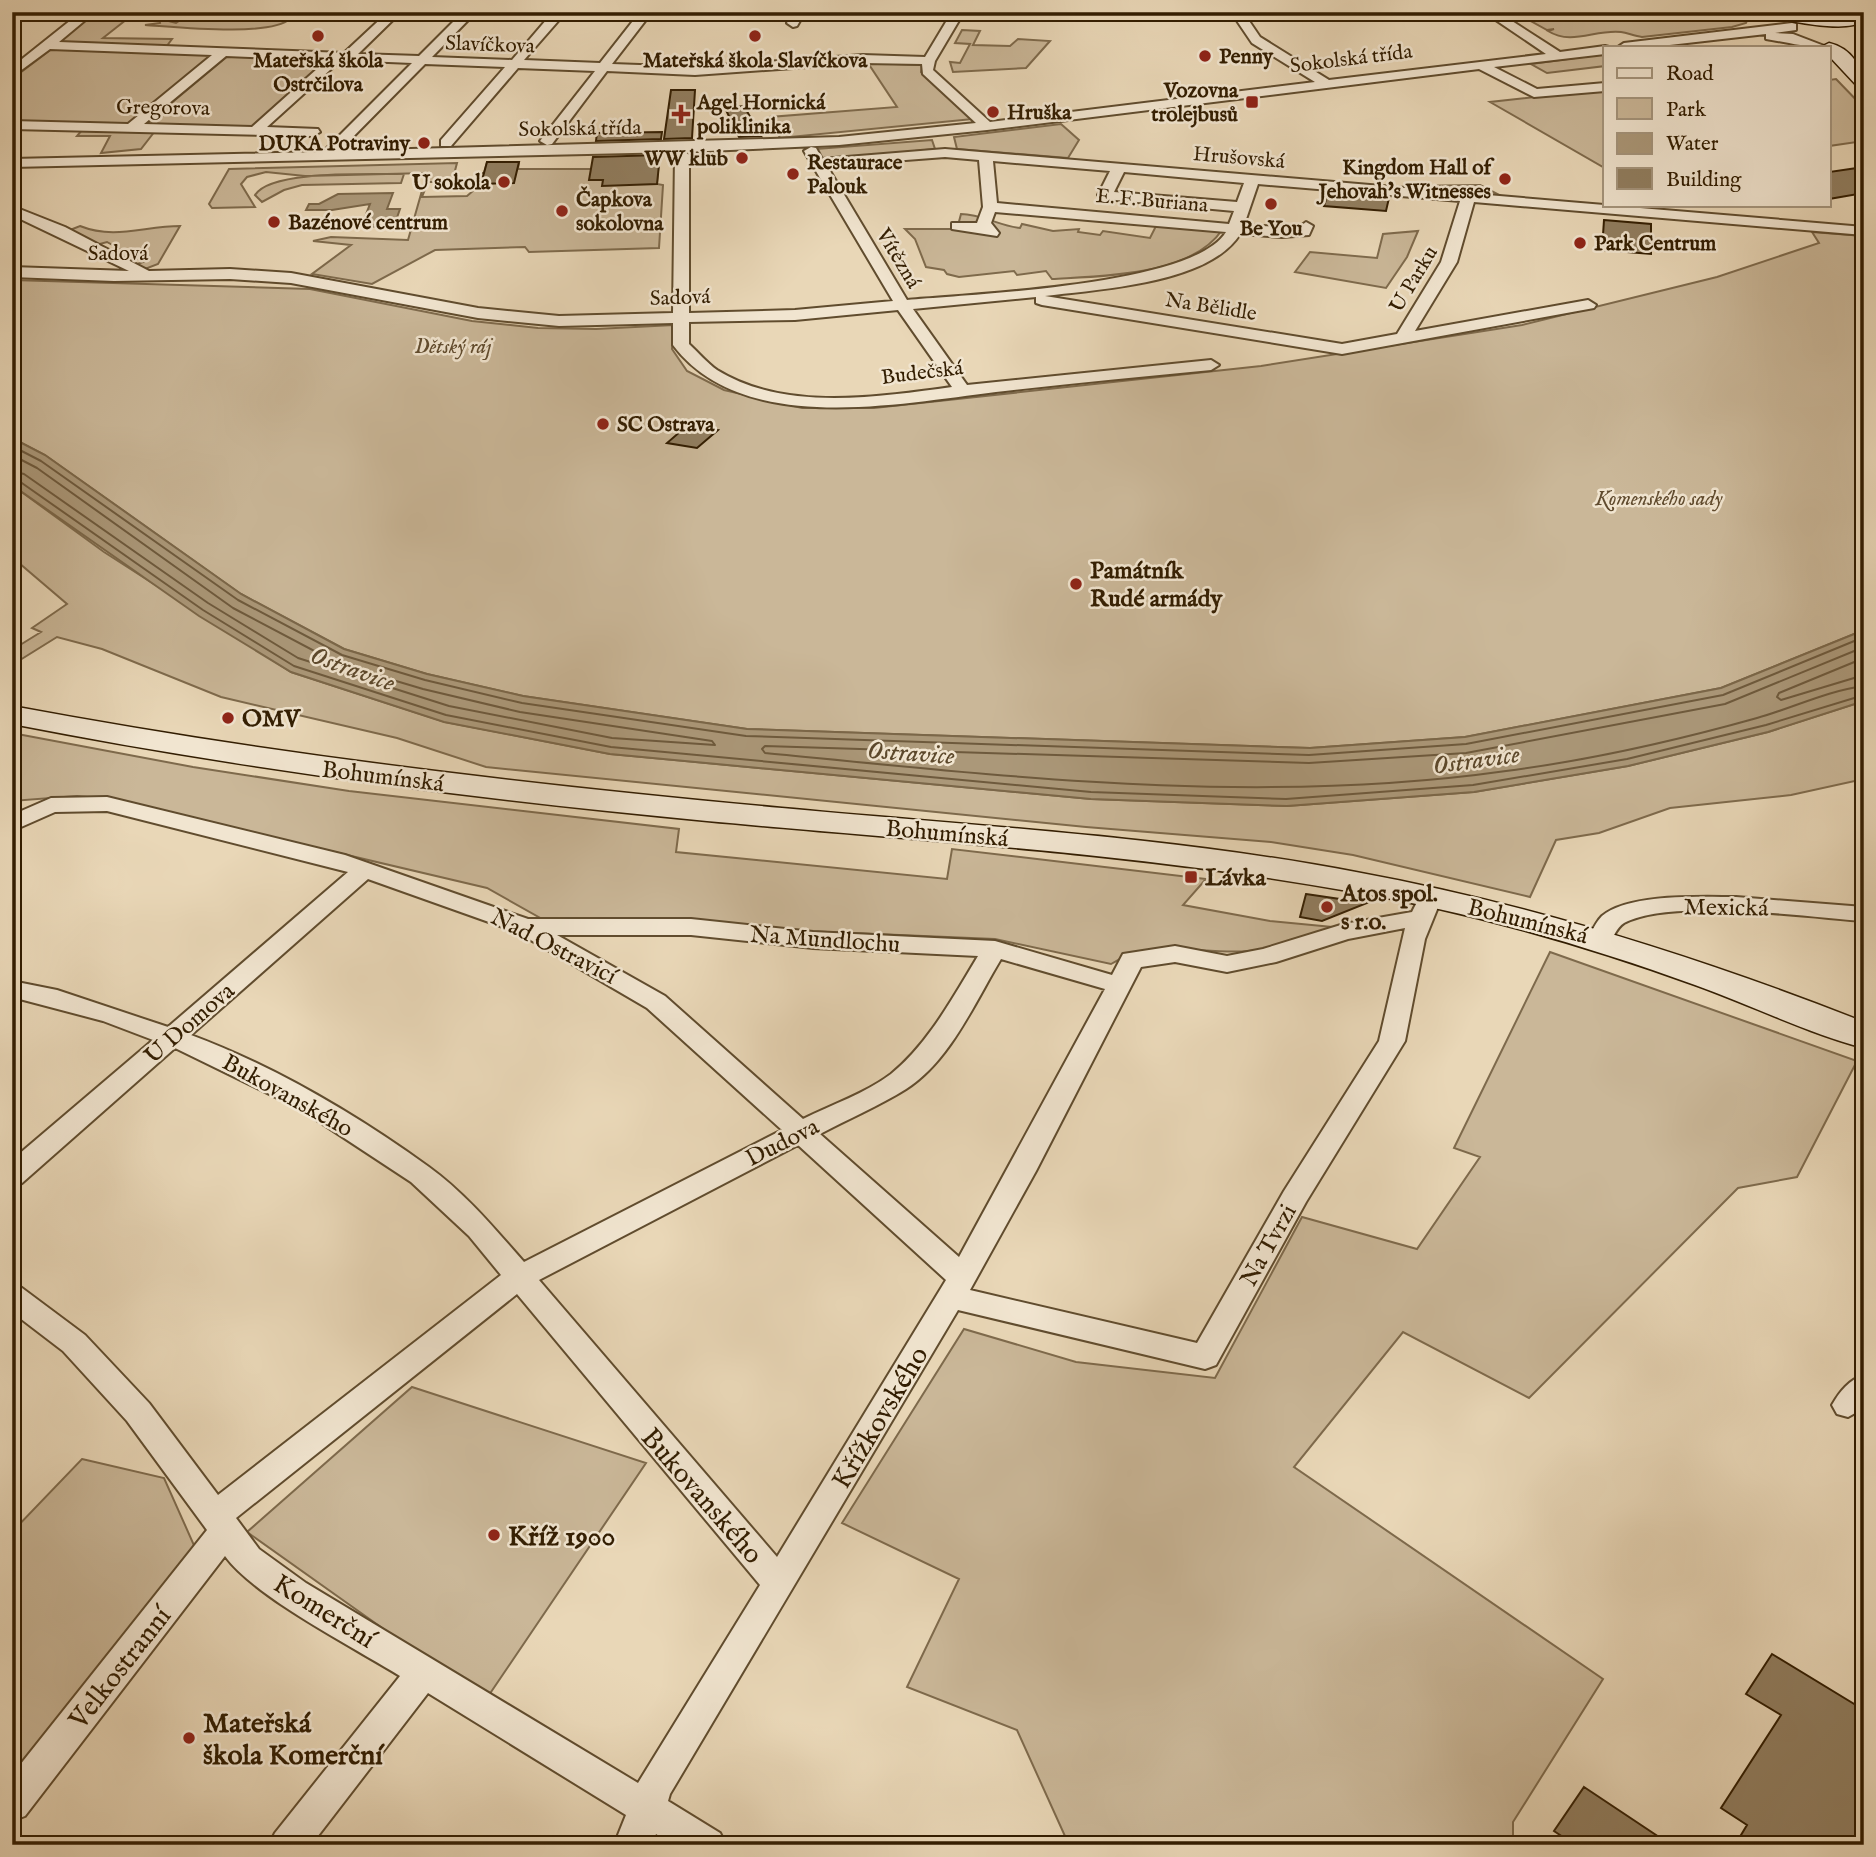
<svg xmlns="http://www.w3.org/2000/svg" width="1876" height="1857" font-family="'IM FELL English',serif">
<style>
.green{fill:#cab798;stroke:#7e6a4c;stroke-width:2}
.water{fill:#ab9879;stroke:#7b6749;stroke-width:2}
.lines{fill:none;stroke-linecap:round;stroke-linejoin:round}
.shore{stroke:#6e5a3d;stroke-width:2}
.building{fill:#917e60;stroke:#321d01;stroke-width:2}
.street-casing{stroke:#604c2e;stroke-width:4}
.secondary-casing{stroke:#321d01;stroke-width:3}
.street{fill:#f1e5d0;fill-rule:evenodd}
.secondary{fill:#f1e5d0;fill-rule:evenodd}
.poi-dot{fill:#8f2418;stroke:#f1e5d0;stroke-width:2.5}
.labels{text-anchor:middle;stroke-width:5;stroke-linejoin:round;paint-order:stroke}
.far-street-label{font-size:21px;fill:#321d01;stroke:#f1e5d0}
.far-poi-label{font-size:21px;font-weight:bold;fill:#321d01;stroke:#f1e5d0;text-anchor:start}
.far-park-label{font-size:21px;font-style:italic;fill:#604b2e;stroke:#f1e5d0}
.poi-label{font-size:24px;font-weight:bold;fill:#321d01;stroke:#f1e5d0;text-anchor:start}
.street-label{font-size:24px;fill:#321d01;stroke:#f1e5d0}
.water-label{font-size:26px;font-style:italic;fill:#5c482b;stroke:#f1e5d0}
.near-street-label{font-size:28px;fill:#321d01;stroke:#f1e5d0}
.near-poi-label{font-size:28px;font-weight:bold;fill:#321d01;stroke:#f1e5d0;text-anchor:start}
</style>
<rect width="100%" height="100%" fill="#e9d7b7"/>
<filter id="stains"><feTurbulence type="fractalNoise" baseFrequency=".00286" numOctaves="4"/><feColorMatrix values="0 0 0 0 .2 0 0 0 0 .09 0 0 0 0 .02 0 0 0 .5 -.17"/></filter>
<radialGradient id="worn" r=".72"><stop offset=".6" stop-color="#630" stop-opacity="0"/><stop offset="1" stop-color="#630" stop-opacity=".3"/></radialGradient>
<path class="green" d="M94 12H136L103 38 172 39 166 47 57 43Z
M170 12H178L164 20 176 23 192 12H277L290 19C269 37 176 27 145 25L160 23 159 17Z
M1518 12H1740L1748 18 1746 23 1732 27 1642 37C1634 36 1628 33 1621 32 1595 29 1572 46 1548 31L1554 29 1547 30 1529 20 1552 19 1547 15 1527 18Z
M962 30 980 31 973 45 1010 46 1018 39 1050 41 1026 68 953 72 950 62 960 63 970 44 955 43Z
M53 48 215 54 128 124 12 122V79Z
M1605 54V66L1547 73 1531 64Z
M229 55 328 59 254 127 145 125Z
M868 63 922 65 921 72 973 119 780 138 770 117 897 107Z
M1836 79 1864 108V141L1829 146V80Z
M1605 89 1603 167 1490 102Z
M1061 124 1079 140 1068 158 957 149 954 137Z
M82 130 155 131 141 149 101 153 110 136H77Z
M932 140 935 149 823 160 816 149Z
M659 159 657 184 663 185 659 248 529 252 525 247 435 250 372 284 312 274 351 245 313 241 331 237 408 240 427 173 305 176 266 172 247 177 241 184 255 207 212 208 209 204 229 169 457 163 452 182H428L422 197 467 196 481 184 483 177H478V173H484L487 162H519L518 169H605Z
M404 174 401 183 302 185 284 190 262 202 255 195C271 169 373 175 404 174Z
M1480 185 1501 196 1403 186Z
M961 214C981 214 1000 226 1020 228L1022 224 1053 231 1079 229 1078 232 1100 235 1103 231 1150 238 1157 224 1222 230C1191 276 1103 276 1052 279L1046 271 1017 275 1014 271 959 277 947 274 944 270 926 267 915 239 905 229H957Z
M80 226C115 240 144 226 180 226L158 264 145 269 134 265 143 262 107 242 96 245 70 230Z
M1418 231 1407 257 1386 288 1295 272 1310 252 1377 258 1383 234Z
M1812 232 1864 236V630L1721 688 1465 737 1310 748 747 729 523 696 427 674 344 649 241 594 45 455 12 438V280L310 289 472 321 538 328 596 329 674 325 672 349 687 371 724 390 802 408H874L1261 366 1522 325 1717 277 1819 243Z
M12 485 104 552 291 672 445 722 610 754 1091 799 1287 806 1474 792 1628 766 1768 732 1864 701V779L1791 795 1670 808 1599 833 1556 840 1530 897 1353 855 1271 842 1086 827 486 767 397 738 221 697 102 649 57 637 12 665V650L41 632 32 628 67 604 12 557Z
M12 733 193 767 349 791 679 829 676 852 947 879 952 849 1206 879 1183 905 1270 921 1343 928C1313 935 1279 949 1248 951 1201 955 1154 937 1111 964L995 939 544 920 487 888 109 799 77 796 12 801Z
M1550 952 1857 1061 1797 1177 1738 1188 1529 1398 1403 1332 1294 1467 1603 1679 1513 1822V1845H1069L1017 1730 907 1687 959 1579 842 1523 964 1329 1076 1362 1215 1378 1302 1217 1417 1249 1480 1157 1454 1148Z
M412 1387 646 1463 489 1695 423 1657 247 1532Z
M82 1459 164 1478 197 1552 12 1783V1532Z"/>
<path class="water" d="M393 193 387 209H400L394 226 361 227 370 204 332 210H306L309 204H319L338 194Z
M12 438 45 455 241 594 344 649 427 674 523 696 747 729 1310 748 1465 737 1721 688 1864 630V701L1768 732 1628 766 1474 792 1287 806 1091 799 610 754 444 722 291 672 199 616 12 485Z"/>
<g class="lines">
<path class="shore" d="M12 446 41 461 238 600 342 655 425 680 522 703 746 736 1309 755 1466 744 1723 695 1864 637
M12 455 37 468 233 608 339 664 423 689 520 712 712 741 715 745 612 738 449 706 298 658 208 603 24 474 12 471
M12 480 19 481 203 610 294 666 446 715 611 747 1091 792 1286 799 1473 785 1627 759 1766 725 1864 695
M1864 647 1725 704 1466 753 1309 763 765 746 762 749 765 753C1011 777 1259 806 1506 771 1591 760 1675 741 1757 718 1793 708 1826 691 1864 686
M1864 658 1779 693 1777 697 1781 700 1864 675"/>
</g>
<path class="building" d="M671 90H695L692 138 664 139Z
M744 106 761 136 739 137 725 108Z
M662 132 661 139 596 141 597 133Z
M660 155 657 184 602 186 603 180H589L593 157Z
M487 162H519L514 183 481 184Z
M1864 167V193L1829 199V172Z
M1328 193 1389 198 1386 211 1324 206Z
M1604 220 1651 224V254L1602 250Z
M689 424 718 430 697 448 667 443Z
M1306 894 1367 903 1322 921 1300 917Z
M1772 1654 1864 1710V1845H1735L1747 1825 1721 1808 1781 1715 1746 1694Z
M1584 1787 1671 1845H1575L1554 1831Z"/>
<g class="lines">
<g class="street-casing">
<path id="street" d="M81 12H95L59 42 344 53 388 12H401L358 54 419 56 463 12H476L432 57 512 60 553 12H566L524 60 600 63 640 12H652L612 64 695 67 863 55 925 57 952 12H964L935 61 933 70 990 122 1315 82 1252 43 1231 12H1243L1260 37 1329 80 1546 54 1484 12H1498L1560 52 1605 46 1609 47H1605V54L1494 67 1537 89 1605 83V91L1534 97 1479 69 987 130 839 145 685 152 689 155V313L795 310 893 301 804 151 811 147 816 148 822 159 945 149 1864 227V235L1474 202 1457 262 1415 331 1588 300 1596 305 1594 308 1342 354 1042 305 1036 303V297L913 309 967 385 1211 360 1219 365 1211 370C1142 377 1073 383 1005 391 905 402 744 439 673 345V323L559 326 478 318 291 283 230 279 114 281 12 277V267L129 271 12 215V206L65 227 149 271 230 269 291 273 478 308 559 316 673 313 675 155 678 152 12 167V159L323 152 412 63 341 60 267 127 318 129 320 132 313 136 12 129V121L128 124 212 55 50 49 12 77V67ZM226 56 327 60 252 127 144 124ZM863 63 922 64 923 74 976 123 839 137 339 151 425 64 505 67 441 140V146H451L518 68 595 71 540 141 547 145 552 144 607 71 695 75ZM945 157 979 160 983 207 977 223H952V229L997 236 999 233 991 223 995 212 1226 232C1193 286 971 294 907 300L827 166ZM993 161 1110 171 1098 195 1105 199 1234 211 1229 224 997 203ZM1124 172 1244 183 1237 202 1114 192ZM1258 184 1460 201 1441 262 1397 334 1342 344 1045 296C1099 289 1209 284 1240 234L1282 237 1309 235 1313 226 1306 222 1298 228 1244 225ZM898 310 952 387C877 397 785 412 717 370 707 363 698 352 689 344V322L795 320Z
M793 12H805L797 26 793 27 787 23Z
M1792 23 1796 24V30L1775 33 1793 34 1827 47C1807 48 1786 42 1766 39V34L1652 47H1618L1624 43Z
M107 797 345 855 528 919H691L813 932 995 941 1112 975 1123 954 1175 946 1227 956 1263 949 1344 924 1412 912 1417 902H1435L1438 907 1425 939 1405 1041 1306 1202 1216 1365 1205 1369 958 1310 670 1794 668 1801 720 1833 726 1845H673L656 1834 652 1845H614L626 1815 428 1693 311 1845H269L275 1833 400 1676C353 1647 256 1598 225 1556L25 1816 12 1821V1775L207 1530 127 1421 63 1351 12 1312V1285L22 1288 85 1335 149 1403 218 1495 501 1275 469 1236 411 1182 300 1109 175 1048 22 1183 12 1186V1160L153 1040 103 1021 12 997V981L57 990 168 1027 348 872 107 811 55 812 12 831V815L51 798ZM368 879 517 932 647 1008 782 1130 524 1262C495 1229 465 1193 429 1167 357 1115 274 1066 191 1035ZM1405 928 1379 1041 1284 1191 1197 1343 970 1290 1036 1171 1141 967 1175 962 1227 972 1276 962 1348 939ZM557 935H691L813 948 978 956C953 997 929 1043 891 1074 866 1093 831 1105 803 1119L665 996ZM1001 959 1105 989 959 1257 820 1134C848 1119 879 1106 906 1089 950 1061 975 1002 1001 959ZM798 1145 946 1280 777 1557 539 1280ZM517 1294 760 1585 638 1783 306 1583 259 1549 236 1518Z
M1736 897 1864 907V921C1808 917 1672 898 1624 923 1616 928 1614 937 1609 944H1591L1588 939C1592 931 1596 922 1602 916 1629 893 1702 897 1736 897Z
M1864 1375V1408L1848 1417 1837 1414 1832 1405C1840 1391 1849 1380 1864 1375Z"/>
</g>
<g class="secondary-casing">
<path id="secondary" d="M1765 12 1853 16 1861 21C1849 34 1785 20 1767 16Z
M1829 43C1851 48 1864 68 1864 88L1858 87 1829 56V47H1821Z
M12 706C267 754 524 784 782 808 973 826 1167 836 1356 872 1530 904 1699 957 1864 1022V1048C1807 1033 1751 1005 1695 985 1582 944 1466 911 1348 891 1136 853 921 841 707 821 474 799 242 769 12 724Z"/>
</g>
<use href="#street" class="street"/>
<use href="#secondary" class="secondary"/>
</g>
<g class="poi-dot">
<circle cx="318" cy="36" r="7"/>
<circle cx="755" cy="36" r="7"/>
<circle cx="1205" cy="56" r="7"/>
<rect x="1245" y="95" width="14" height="14" rx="3.5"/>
<circle cx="993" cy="112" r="7"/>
<path d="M677.5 103.5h7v7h7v7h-7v7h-7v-7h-7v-7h7z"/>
<circle cx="424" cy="143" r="7"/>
<circle cx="742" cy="158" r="7"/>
<circle cx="793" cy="174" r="7"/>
<circle cx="1505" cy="179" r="7"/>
<circle cx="504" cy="182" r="7"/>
<circle cx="1271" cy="204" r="7"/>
<circle cx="562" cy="211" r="7"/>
<circle cx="274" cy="222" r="7"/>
<circle cx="1580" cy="243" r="7"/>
<circle cx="603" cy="424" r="7"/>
<circle cx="1076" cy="584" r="7"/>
<circle cx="228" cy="718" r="7"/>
<rect x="1184" y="870" width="14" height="14" rx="3.5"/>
<circle cx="1327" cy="907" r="7"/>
<circle cx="494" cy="1535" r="7"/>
<circle cx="189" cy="1738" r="7"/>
</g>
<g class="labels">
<g class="far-street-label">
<text transform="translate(490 44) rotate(2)" y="7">Slavíčkova</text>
<text transform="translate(1351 58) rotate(-7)" y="7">Sokolská třída</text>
<text transform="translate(163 107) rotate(1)" y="7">Gregorova</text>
<text transform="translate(580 128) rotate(-1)" y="7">Sokolská třída</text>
<text transform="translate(1239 157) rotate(5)" y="7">Hrušovská</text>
<text transform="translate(1152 200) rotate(5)" y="7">E. F. Buriana</text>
<text x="118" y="260">Sadová</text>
<text transform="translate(899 258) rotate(59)" y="7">Vítězná</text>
<text transform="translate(1413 279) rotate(-59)" y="7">U Parku</text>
<text transform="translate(680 297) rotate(-2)" y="7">Sadová</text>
<text transform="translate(1211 306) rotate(9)" y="7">Na Bělidle</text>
<text transform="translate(922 372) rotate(-7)" y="7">Budečská</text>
</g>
<g class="far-poi-label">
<text x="1219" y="63">Penny</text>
<text x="318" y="67" text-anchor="middle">Mateřská škola<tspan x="318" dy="24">Ostrčilova</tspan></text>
<text x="755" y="67" text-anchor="middle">Mateřská škola Slavíčkova</text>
<text x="1238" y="97" text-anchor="end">Vozovna<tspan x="1238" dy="24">trolejbusů</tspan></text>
<text x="697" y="109">Agel Hornická<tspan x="697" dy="24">poliklinika</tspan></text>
<text x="1007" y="119">Hruška</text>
<text x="410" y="150" text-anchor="end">DUKA Potraviny</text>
<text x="728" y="165" text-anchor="end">WW klub</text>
<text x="807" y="169">Restaurace<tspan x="807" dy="24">Palouk</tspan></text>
<text x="1491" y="174" text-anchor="end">Kingdom Hall of<tspan x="1491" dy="24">Jehovah's Witnesses</tspan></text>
<text x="490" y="189" text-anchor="end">U sokola</text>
<text x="576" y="206">Čapkova<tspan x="576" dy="24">sokolovna</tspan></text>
<text x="288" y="229">Bazénové centrum</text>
<text x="1271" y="235" text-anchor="middle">Be You</text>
<text x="1594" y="250">Park Centrum</text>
<text x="617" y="431">SC Ostrava</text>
</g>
<g class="far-park-label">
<text x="453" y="353">Dětský ráj</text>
<text x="1659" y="505">Komenského sady</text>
</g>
<g class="poi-label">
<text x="1090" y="578">Památník<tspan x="1090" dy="28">Rudé armády</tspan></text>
<text x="242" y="726">OMV</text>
<text x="1205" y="885">Lávka</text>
<text x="1341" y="901">Atos spol.<tspan x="1341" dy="28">s r.o.</tspan></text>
</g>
<g class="street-label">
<text transform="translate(383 776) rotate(7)" y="8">Bohumínská</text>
<text transform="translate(947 833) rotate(5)" y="8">Bohumínská</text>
<text transform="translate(1726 907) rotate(1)" y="8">Mexická</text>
<text transform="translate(1528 921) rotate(14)" y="8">Bohumínská</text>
<text transform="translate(825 939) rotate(4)" y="8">Na Mundlochu</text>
<text transform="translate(554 946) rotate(27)" y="8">Nad Ostravicí</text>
<text transform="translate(189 1023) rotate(-41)" y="8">U Domova</text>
<text transform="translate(288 1095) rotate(29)" y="8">Bukovanského</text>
<text transform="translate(782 1142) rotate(-27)" y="8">Dudova</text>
<text transform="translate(1268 1245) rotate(-61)" y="8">Na Tvrzi</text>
</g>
<g class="water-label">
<text transform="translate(353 668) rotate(20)" y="9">Ostravice</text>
<text transform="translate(911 752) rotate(4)" y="9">Ostravice</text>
<text transform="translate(1476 759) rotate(-8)" y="9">Ostravice</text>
</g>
<g class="near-street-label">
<text transform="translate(879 1417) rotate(-59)" y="10">Křížkovského</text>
<text transform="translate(703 1495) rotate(49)" y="10">Bukovanského</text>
<text transform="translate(325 1610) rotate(32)" y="10">Komerční</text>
<text transform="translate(119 1667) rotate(-52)" y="10">Velkostranní</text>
</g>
<g class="near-poi-label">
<text x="508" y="1545">Kříž 1900</text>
<text x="203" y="1732">Mateřská<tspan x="203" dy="32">škola Komerční</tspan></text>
</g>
</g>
<rect width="1876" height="1857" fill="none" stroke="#e9d7b7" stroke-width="42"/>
<rect x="14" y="14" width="1848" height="1829" fill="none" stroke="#321d01" stroke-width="3.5"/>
<rect x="21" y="21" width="1834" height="1815" fill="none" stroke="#321d01" stroke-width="2"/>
<rect x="1603" y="46" width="228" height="161" fill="#f1e5d0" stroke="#a5957d" stroke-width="2"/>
<rect x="1617" y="68" width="35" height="10" fill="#f1e5d0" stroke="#a5957d" stroke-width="2"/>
<text x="1666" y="80" font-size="21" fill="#321d01">Road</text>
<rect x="1617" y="98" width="35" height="21" fill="#cab798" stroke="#a5957d" stroke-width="2"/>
<text x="1666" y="116" font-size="21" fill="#321d01">Park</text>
<rect x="1617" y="133" width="35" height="21" fill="#ab9879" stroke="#a5957d" stroke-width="2"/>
<text x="1666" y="150" font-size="21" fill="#321d01">Water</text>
<rect x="1617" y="168" width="35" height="21" fill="#917e60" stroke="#a5957d" stroke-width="2"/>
<text x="1666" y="186" font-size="21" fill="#321d01">Building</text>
<rect width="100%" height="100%" filter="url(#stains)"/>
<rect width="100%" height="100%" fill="url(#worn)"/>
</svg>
